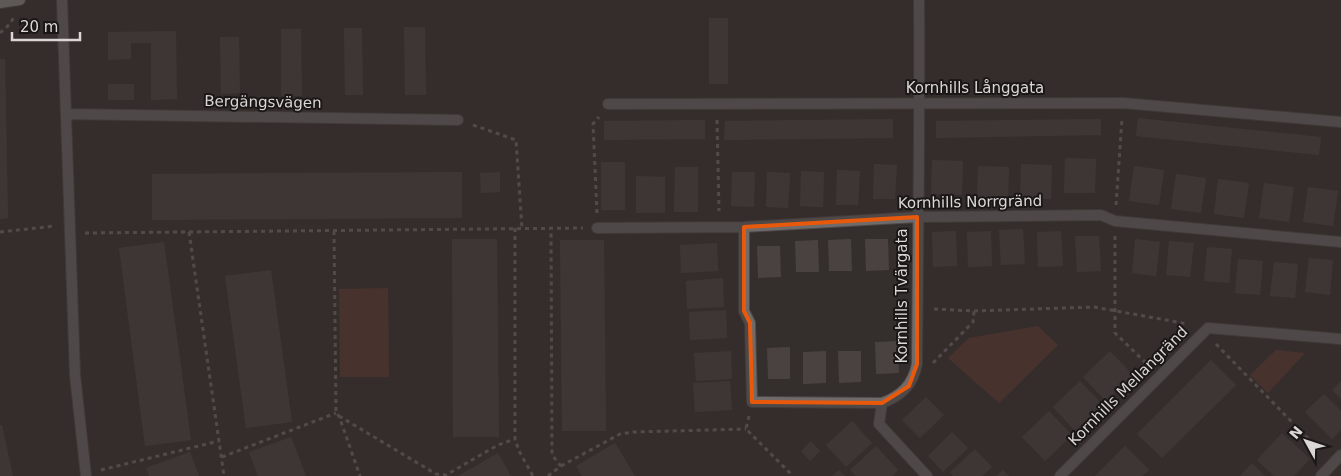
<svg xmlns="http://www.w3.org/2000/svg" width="1341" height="476" font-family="'DejaVu Sans',sans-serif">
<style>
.green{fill:#603930}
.building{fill:#494241}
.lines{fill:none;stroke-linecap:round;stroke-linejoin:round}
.street-casing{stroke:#4f4947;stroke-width:12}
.secondary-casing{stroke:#4f4947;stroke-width:12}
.path{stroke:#746e6d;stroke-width:3;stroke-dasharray:4 4;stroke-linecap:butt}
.street{stroke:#6e6b6a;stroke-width:10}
.secondary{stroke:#918c8a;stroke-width:10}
.marked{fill:none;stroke:#e8590c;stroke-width:4;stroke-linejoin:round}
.labels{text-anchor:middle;stroke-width:4;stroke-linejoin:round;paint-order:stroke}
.street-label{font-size:15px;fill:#dbd7d6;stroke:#1a1716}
</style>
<rect width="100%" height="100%" fill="#342e2c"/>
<path class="green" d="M388 288 389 377H340L339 289Z
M1038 326 1058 345 999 403 948 358 969 338Z
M1276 350 1305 353 1268 393 1250 375Z"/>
<path class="building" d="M709 18H728V84H709Z
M404 27H425L426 95H405Z
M344 28H362L363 95H345Z
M281 29H301L302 96H281Z
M176 31 177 99 151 100V43H131V59L108 60V32Z
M220 37H239L240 93 221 94Z
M0 59H5L8 218 0 219Z
M108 84H134V100H108Z
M1138 118 1321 137 1319 155 1136 136Z
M893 119V138L724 140 725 121Z
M1101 119V135L936 138V121Z
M705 120V139L604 140V121Z
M1065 158 1096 159 1095 193H1064Z
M932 160 963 161 962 195 931 194Z
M601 162H625V210H601Z
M874 164 897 165 895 199H873Z
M1021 164 1052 165 1051 199H1020Z
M978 166 1009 167 1008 202 977 201Z
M1134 166 1164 170 1159 205 1129 201Z
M675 167H698V212H674Z
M837 170 860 171 858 205H836Z
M801 171 824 172 823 207 800 206Z
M462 172V218L152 220V174Z
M500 172V192L481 193 480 173Z
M732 172H755L754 207 731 206Z
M767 172 790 173 788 208 766 207Z
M1176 174 1206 178 1201 213 1171 209Z
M636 176 665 177V213H636Z
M1218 179 1249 183 1244 218 1214 214Z
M1264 183 1294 187 1289 222 1259 218Z
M1308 187 1338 191 1333 226 1303 222Z
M1023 229 1025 264 1001 265 999 230Z
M956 231 957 266 933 267 932 232Z
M991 231 992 266 968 267 967 232Z
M1061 231 1063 266 1038 267 1037 232Z
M1075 236H1099L1101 271 1077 272Z
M452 239H497L499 437H453Z
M851 239 852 271H829L828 240Z
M865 239H888L889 270 866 271Z
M1135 239 1160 242 1156 276 1132 273Z
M560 240H604L606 431H562Z
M818 240 819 272H796L795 241Z
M1169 241 1194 243 1190 277 1166 275Z
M164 242 191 440 145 446 119 248Z
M717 243 718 271 681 273 680 245Z
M757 246H780L781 277 758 278Z
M1207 247 1232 249 1229 283 1204 281Z
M1309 258 1333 260 1330 295 1305 292Z
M1238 259 1263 261 1260 295 1235 293Z
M1274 262 1298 264 1295 298 1270 296Z
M271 270 292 422 246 428 225 276Z
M723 278 724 307 687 309 686 281Z
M726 310 727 338 690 340 689 312Z
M898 341 899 373 876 374 875 342Z
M790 347V379H768L767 348Z
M731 351 732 379 696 381 694 353Z
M826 351V383L803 384V352Z
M838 351H861V382L839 383Z
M1110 351 1133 375 1106 401 1083 377Z
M1211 360 1236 385 1162 458 1137 434Z
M730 381 732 410 695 412 693 383Z
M1080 381 1103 405 1075 431 1053 407Z
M1341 381V399L1332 390Z
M1324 394 1341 411V430L1332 439 1305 412Z
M926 397 944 415 920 438 902 420Z
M1049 411 1072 435 1045 461 1022 437Z
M852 421 872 443 846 467 826 445Z
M0 425H2L13 476H0Z
M952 432 968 448 943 472 928 456Z
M1282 433 1310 459 1294 476H1274L1257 460Z
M291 437 306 476H258L249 452Z
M811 441 820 451 810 461 801 451Z
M615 443 635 476H582L576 466Z
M876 446 898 470 892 476H856L850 470Z
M1125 446 1149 470 1142 476H1095Z
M975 449 992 467 982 476H953L950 472Z
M190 452 199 476H149L146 468Z
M498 453 511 476H458Z
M1252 463 1265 476H1240Z
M839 470 845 476H832Z
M1003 470 1009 476H996Z"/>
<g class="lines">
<g class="street-casing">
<path id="street" d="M62 0 75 375 86 476
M919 0C920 121 918 243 917 364 913 385 901 396 882 403L879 424 927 476
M608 104 1123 103 1341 122
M67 114 458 120
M744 227V311L750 323 752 402 882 403
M597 228 744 227 917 217 1101 215 1115 221 1341 242
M1060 476 1208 328 1341 339
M1321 476 1341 455"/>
</g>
<g class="secondary-casing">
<path id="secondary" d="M0 3 20 0"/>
</g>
<path class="path" d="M0 33 10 24 14 17
M717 120 719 211
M473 125 516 140 522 229
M1116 205 1122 119
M597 213 593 124 599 117
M515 228V439L519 451 533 476
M334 231 336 413 339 416 360 476
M0 232 55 226
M189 232 224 476
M85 233 583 228
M1115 236V333L1148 365
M934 309 974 311 1094 307 1188 324
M1216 344 1321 452
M933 363 973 322 974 311
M339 416 436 474 446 475 498 445 515 439
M749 416 746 429 793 476
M222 457 336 413
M561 466 620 434 633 432 746 429
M101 470 219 441
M548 476 561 466 552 455 551 229"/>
<use href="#street" class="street"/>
<use href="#secondary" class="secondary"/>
</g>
<path d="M0 0H1341V476H0ZM917 217V364L909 386 882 403 752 402 750 323 744 311V227Z" fill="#342e2c" fill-opacity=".55" fill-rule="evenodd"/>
<path class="marked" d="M917 217V364L909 386 882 403 752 402 750 323 744 311V227Z"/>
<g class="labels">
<g class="street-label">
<text x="975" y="93">Kornhills Långgata</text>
<text transform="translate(263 102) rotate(1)" y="5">Bergängsvägen</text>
<text transform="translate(970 202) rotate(-1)" y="5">Kornhills Norrgränd</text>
<text transform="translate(902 296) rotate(-90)" y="5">Kornhills Tvärgata</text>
<text transform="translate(1128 386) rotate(-45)" y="5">Kornhills Mellangränd</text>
</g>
</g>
<g transform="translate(1306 441) rotate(310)" stroke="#1a1716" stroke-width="4" paint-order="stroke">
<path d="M0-4L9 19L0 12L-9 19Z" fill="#dbd7d6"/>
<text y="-8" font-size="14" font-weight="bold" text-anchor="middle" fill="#dbd7d6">N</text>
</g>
<path d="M12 32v8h68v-8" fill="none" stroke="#dbd7d6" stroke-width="2.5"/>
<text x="20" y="32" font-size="15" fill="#dbd7d6" stroke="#1a1716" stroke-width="4" paint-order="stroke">20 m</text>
</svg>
